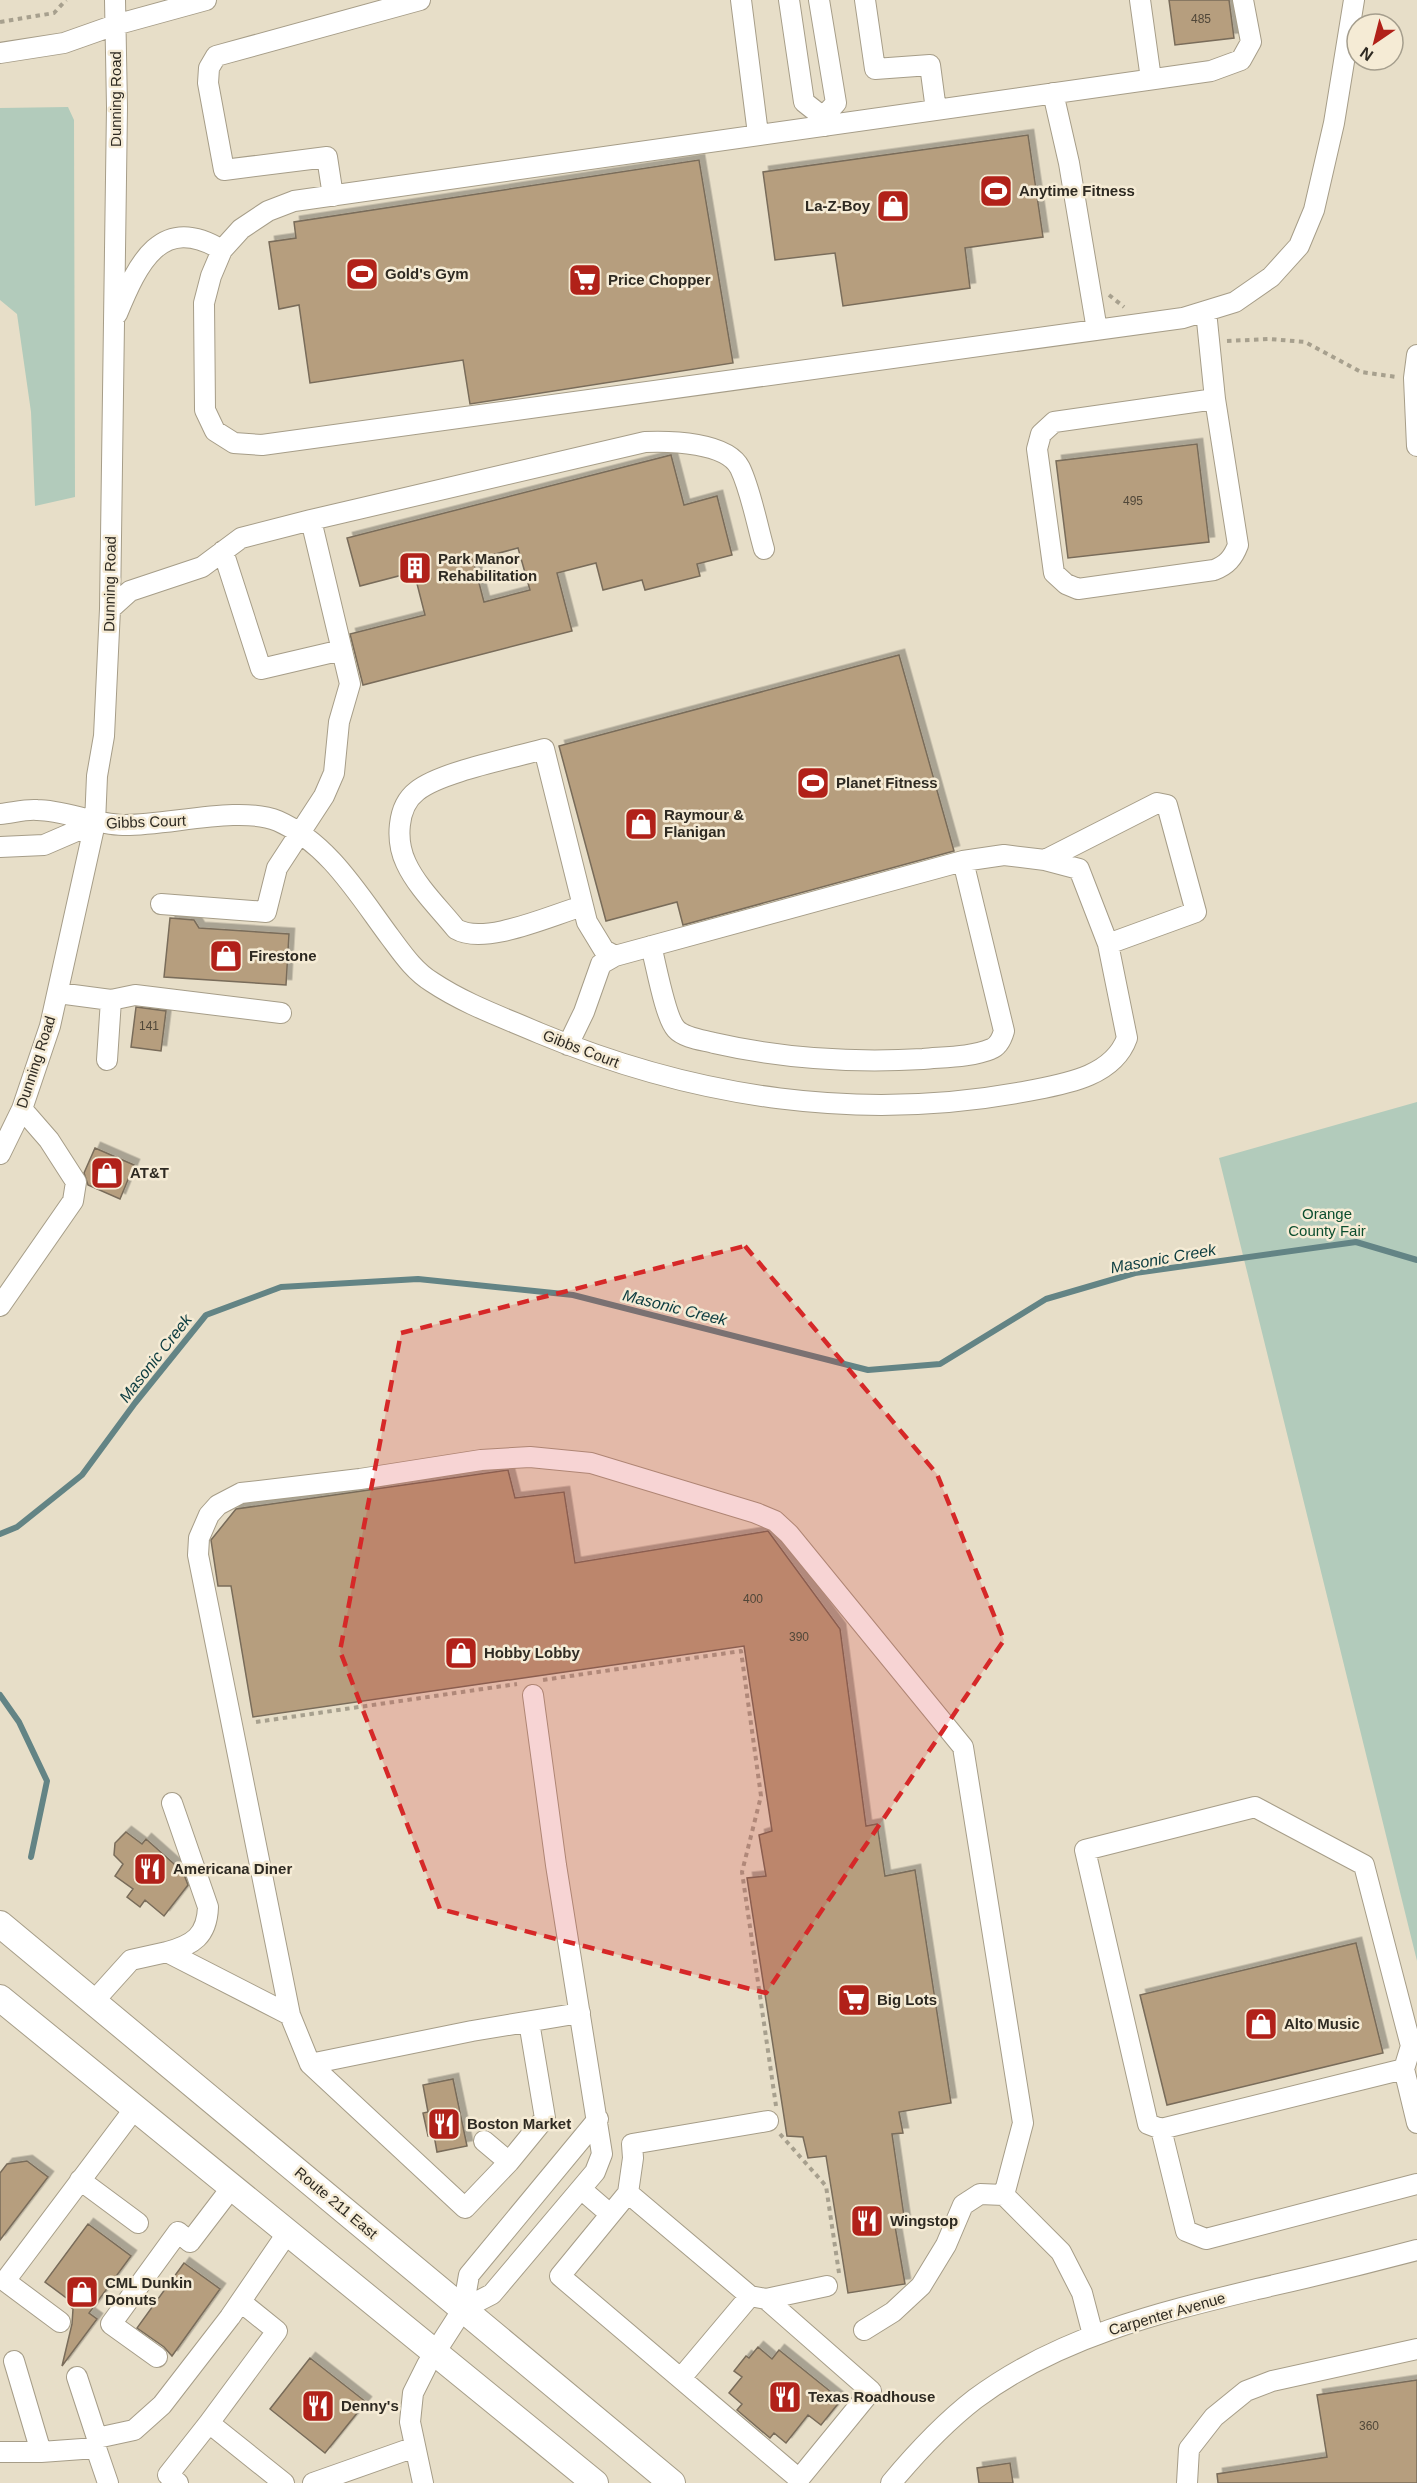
<svg xmlns="http://www.w3.org/2000/svg" width="1417" height="2483" font-family="Helvetica,sans-serif">
<style>
.green{fill:#b2cbbb}
.lines{fill:none;stroke-linecap:round;stroke-linejoin:round}
.stream{stroke:#638485;stroke-width:6}
.building{fill:#b69e7e;stroke:#796c5a;stroke-width:1.5;fill-rule:evenodd;filter:url(#shadow)}
.minor-casing{stroke:#a69d88;stroke-width:22}
.major-casing{stroke:#a69d88;stroke-width:28}
.path{stroke:#a7a08e;stroke-width:4;stroke-dasharray:4.5 4.5;stroke-linecap:butt}
.minor{stroke:#fff;stroke-width:20}
.major{stroke:#fff;stroke-width:26}
.marked{fill:#d62828;fill-opacity:0.2;stroke:#d62828;stroke-width:4.5;stroke-dasharray:12 8;stroke-linejoin:round}
.labels{text-anchor:middle;stroke-width:5;stroke-linejoin:round;paint-order:stroke}
.number-label{font-size:12px;fill:#504739}
.street-label{font-size:15px;fill:#2e2a22;stroke:#f5ebd5}
.poi-label{font-size:15px;font-weight:bold;fill:#2e2a22;stroke:#f5ebd5;text-anchor:start}
.park-label{font-size:15px;fill:#0c4e2f;stroke:#f5ebd5}
.water-label{font-size:16px;font-style:italic;fill:#0a3b3f;stroke:#f5ebd5}
</style>
<defs>
<filter id="shadow"><feDropShadow dx="5.5" dy="-5.5" stdDeviation="0" flood-color="#0004"/></filter>
</defs>
<rect width="100%" height="100%" fill="#e7dec8"/>
<path class="green" d="M68 107 74 120 75 497 35 506 31 412 17 314 0 300V108Z
M1417 1102V1961L1219 1158Z"/>
<g class="lines">
<path class="stream" d="M0 1534 17 1527 82 1475 135 1403 206 1315 281 1287 418 1279 573 1295 868 1370 940 1364 1046 1299 1135 1273 1356 1242 1417 1260
M0 1695 19 1722 47 1781 31 1857"/>
</g>
<path class="building" d="M1169 0H1229L1234 38 1175 45Z
M1028 135 1043 237 965 248 970 288 843 306 835 253 775 260 763 172Z
M699 160 733 363 470 404 463 360 310 383 299 305 279 309 269 242 296 238 294 222Z
M1197 444 1209 542 1068 558 1056 461Z
M671 455 684 505 717 496 732 555 697 564 700 576 645 590 642 580 603 590 596 563 557 573 572 631 363 685 350 634 425 615 414 572 360 586 347 538ZM518 548 530 590 484 602 473 560Z
M899 655 954 851 683 925 677 902 606 921 559 746Z
M170 918 194 920 199 928 289 934 286 985 164 977Z
M136 1007 166 1011 161 1051 131 1047Z
M95 1148 134 1165 120 1199 88 1185 84 1173Z
M508 1470 515 1498 564 1492 575 1563 768 1531 840 1629 866 1826 877 1824 885 1876 915 1870 951 2103 899 2112 903 2133 892 2134 905 2223 895 2226 905 2284 848 2293 826 2156 808 2158 803 2137 787 2136 747 1878 766 1876 759 1835 772 1831 744 1646 253 1717 231 1586H218L211 1540 236 1509Z
M126 1832 142 1844 146 1839 183 1872 188 1885 164 1916 145 1900 140 1907 127 1897 133 1889 115 1876 123 1864 114 1855 115 1843Z
M1356 1943 1383 2053 1167 2105 1140 1995Z
M453 2079 467 2146 437 2152 434 2135 428 2136 423 2113 428 2112 423 2085Z
M27 2161 48 2177 0 2240V2173L7 2164Z
M88 2224 131 2256 89 2313 97 2319 62 2366 72 2324 73 2309 71 2307 73 2303 45 2282Z
M184 2263 220 2289 172 2356 164 2347 137 2328Z
M758 2347 772 2359 779 2350 841 2400 821 2425 808 2415 786 2443 774 2433 770 2438 737 2410 742 2404 729 2393 742 2377 734 2371 746 2356 749 2358Z
M310 2358 366 2402 325 2453 270 2409Z
M1417 2380V2483H1218L1217 2474 1327 2457 1317 2395Z
M1010 2463 1013 2483H979L977 2468Z"/>
<g class="lines">
<g class="minor-casing">
<path id="minor" d="M741 0 758 134
M789 0 804 102 823 117 825 126
M819 0 836 103 823 117
M865 0 875 69 930 65 936 110
M1140 0 1151 79
M1243 0 1251 42 1241 60 1211 71 294 201 268 211 241 229 222 250 211 276 204 303 205 410 215 431 234 443 262 445 1183 318 1235 302 1271 277 1299 246 1314 210 1334 123 1354 0
M0 53 64 43 115 25 206 0
M1053 93 1069 163 1097 330
M333 196 327 157 224 170 208 83 209 68 216 56 420 0
M1206 311 1215 399 1054 422 1041 434 1037 449 1054 573 1066 584 1078 589 1214 570C1227 565 1233 558 1238 545L1215 399
M117 314C138 263 161 213 222 250
M1417 355 1414 378 1417 446
M223 551 261 669 342 650
M110 609 130 591 202 567 241 538 311 520
M0 814C12 813 25 809 37 810 64 810 93 824 123 825 167 826 240 805 278 821 328 843 358 894 390 937 402 953 414 971 432 982 465 1004 502 1017 539 1033 695 1098 861 1123 1028 1091 1064 1084 1113 1077 1127 1038L1108 944 1196 912 1167 805 1157 803 1045 860 1004 855 963 861 615 956 601 964 584 1012 568 1045
M0 847 44 845 95 823
M1045 860 1079 869 1108 944
M161 904 266 912 277 868 324 796 334 773 339 722 350 684 311 520 645 442C670 441 727 442 740 468 751 491 757 525 764 549
M583 906C551 915 485 946 456 929 440 909 417 887 406 863 396 842 396 807 417 791 440 772 513 758 544 749L587 922 604 950 615 956
M651 946C656 964 665 1017 676 1029 684 1038 703 1040 714 1043 784 1059 852 1063 923 1059 944 1057 972 1057 991 1049 999 1046 1002 1038 1004 1031L963 861
M58 993 111 1000 107 1060
M111 1000 135 995 281 1013
M0 1154 22 1109 50 1026 95 823 97 776 104 736 110 609 117 107 115 0
M0 1306 73 1201 76 1182 49 1140 22 1109
M167 1952C193 1945 207 1936 208 1907L172 1803
M94 2001 131 1960 167 1952 290 2015
M529 2022 545 2118 509 2162 465 2208 310 2064 472 2031 580 2013
M310 2064 290 2015 198 1555 199 1538 209 1515 218 1505 241 1493 360 1479 481 1460 530 1457 591 1463 756 1513 775 1521 789 1534 963 1747 1023 2123 1004 2195 1061 2252 1082 2293 1093 2335
M1417 2123 1404 2069 1161 2129 1186 2231 1206 2239 1417 2184
M1161 2129 1148 2124 1085 1850 1255 1807 1364 1865 1411 2046 1404 2069
M484 2141 509 2162
M80 2180 138 2223
M581 2189 610 2214
M628 2193 633 2158 632 2144 768 2121
M766 2299 871 2391 799 2479 560 2276 628 2193 750 2296 766 2299 827 2286
M241 2302 277 2331 209 2423 284 2483
M463 2309 492 2294 595 2172 602 2154 556 1865 533 1695
M60 2322 5 2281 135 2108
M864 2330 893 2312 921 2286 946 2245 963 2205 980 2194 1004 2195
M157 2357 111 2324 178 2232 190 2242 232 2187
M14 2361 41 2452
M77 2377 97 2438
M681 2378 750 2296
M96 2448 97 2438 134 2430 162 2405 230 2317 288 2232
M0 2452H41L96 2448 108 2483
M178 2483 168 2475 209 2423
M313 2483 415 2447
M423 2483 410 2422 413 2393 427 2365 463 2309 469 2275 598 2119
M891 2483C916 2453 944 2423 975 2399 1058 2337 1158 2313 1257 2289 1311 2277 1364 2264 1417 2250
M1187 2483 1189 2449 1214 2417 1246 2391 1272 2381 1417 2349"/>
</g>
<g class="major-casing">
<path id="major" d="M0 1924 672 2483
M0 1998 595 2483"/>
</g>
<path class="path" d="M0 22 54 13 66 0
M1109 295 1124 307
M1227 341 1270 339 1305 342 1361 372 1397 377
M543 1680 741 1651 761 1796 742 1872 776 2106
M256 1722 517 1684
M780 2134 826 2186 839 2273"/>
<use href="#minor" class="minor"/>
<use href="#major" class="major"/>
</g>
<path class="marked" d="M745 1246 937 1474 1004 1640 766 1993 440 1909 340 1651 401 1333Z"/>
<defs>
<g id="stadium-square" transform="scale(1.725)"><rect x="-9" y="-9" width="18" height="18" rx="4" fill="#b12119" stroke="#f5ebd5"/><path d="M0-5a6.5 5 0 1 0 0 10a6.5 5 0 1 0 0-10ZM-3.5-1.8h7v3.6h-7Z" fill="#fff"/></g>
<g id="shop-square" transform="scale(1.725)"><rect x="-9" y="-9" width="18" height="18" rx="4" fill="#b12119" stroke="#f5ebd5"/><path d="M-5-2.5h2.3a2.7 3.5 0 0 1 5.4 0H5L5.5 6h-11ZM-1.5-2.5h3a1.5 2.3 0 0 0-3 0Z" fill="#fff"/></g>
<g id="supermarket-square" transform="scale(1.725)"><rect x="-9" y="-9" width="18" height="18" rx="4" fill="#b12119" stroke="#f5ebd5"/><path d="M-6-5.5h2.5l.6 2H6L4.5 2H-2.5L-4.4-4H-6ZM-1.5 3.2a1.3 1.3 0 1 0 .1 0ZM3 3.2a1.3 1.3 0 1 0 .1 0Z" fill="#fff"/></g>
<g id="building-square" transform="scale(1.725)"><rect x="-9" y="-9" width="18" height="18" rx="4" fill="#b12119" stroke="#f5ebd5"/><path d="M-4-6H4V6H1V3H-1V6H-4ZM-2.5-4.3h1.7v1.8h-1.7ZM.8-4.3h1.7v1.8H.8ZM-2.5-1h1.7V.8h-1.7ZM.8-1h1.7V.8H.8Z" fill="#fff"/></g>
<g id="restaurant-square" transform="scale(1.725)"><rect x="-9" y="-9" width="18" height="18" rx="4" fill="#b12119" stroke="#f5ebd5"/><path d="M-5-6h1v4h1v-4h1v4h1v-4h1v5L-1.5 .5V6h-2V.5L-5-1ZM5-6V6H3V1.5H1.5Q1.5-4 5-6Z" fill="#fff"/></g>
</defs>
<g fill-rule="evenodd">
<use href="#stadium-square" x="996" y="191"/>
<use href="#shop-square" x="893" y="206"/>
<use href="#stadium-square" x="362" y="274"/>
<use href="#supermarket-square" x="585" y="280"/>
<use href="#building-square" x="415" y="568"/>
<use href="#stadium-square" x="813" y="783"/>
<use href="#shop-square" x="641" y="824"/>
<use href="#shop-square" x="226" y="956"/>
<use href="#shop-square" x="107" y="1173"/>
<use href="#shop-square" x="461" y="1653"/>
<use href="#restaurant-square" x="150" y="1869"/>
<use href="#supermarket-square" x="854" y="2000"/>
<use href="#shop-square" x="1261" y="2024"/>
<use href="#restaurant-square" x="444" y="2124"/>
<use href="#restaurant-square" x="867" y="2221"/>
<use href="#shop-square" x="82" y="2292"/>
<use href="#restaurant-square" x="785" y="2397"/>
<use href="#restaurant-square" x="318" y="2406"/>
</g>
<g class="labels">
<g class="number-label">
<text x="1201" y="23">485</text>
<text x="1133" y="505">495</text>
<text x="149" y="1030">141</text>
<text x="753" y="1603">400</text>
<text x="799" y="1641">390</text>
<text x="1369" y="2430">360</text>
</g>
<g class="street-label">
<text transform="translate(116 99) rotate(-90)" y="5">Dunning Road</text>
<text transform="translate(110 584) rotate(-89)" y="5">Dunning Road</text>
<text transform="translate(146 822) rotate(-2)" y="5">Gibbs Court</text>
<text transform="translate(581 1049) rotate(21)" y="5">Gibbs Court</text>
<text transform="translate(36 1062) rotate(-72)" y="5">Dunning Road</text>
<text transform="translate(336 2203) rotate(40)" y="5">Route 211 East</text>
<text transform="translate(1167 2314) rotate(-16)" y="5">Carpenter Avenue</text>
</g>
<g class="poi-label">
<text x="1019" y="196">Anytime Fitness</text>
<text x="870" y="211" text-anchor="end">La-Z-Boy</text>
<text x="385" y="279">Gold's Gym</text>
<text x="608" y="285">Price Chopper</text>
<text x="438" y="564">Park Manor<tspan x="438" dy="17">Rehabilitation</tspan></text>
<text x="836" y="788">Planet Fitness</text>
<text x="664" y="820">Raymour &amp;<tspan x="664" dy="17">Flanigan</tspan></text>
<text x="249" y="961">Firestone</text>
<text x="130" y="1178">AT&amp;T</text>
<text x="484" y="1658">Hobby Lobby</text>
<text x="173" y="1874">Americana Diner</text>
<text x="877" y="2005">Big Lots</text>
<text x="1284" y="2029">Alto Music</text>
<text x="467" y="2129">Boston Market</text>
<text x="890" y="2226">Wingstop</text>
<text x="105" y="2288">CML Dunkin<tspan x="105" dy="17">Donuts</tspan></text>
<text x="808" y="2402">Texas Roadhouse</text>
<text x="341" y="2411">Denny's</text>
</g>
<g class="park-label">
<text x="1327" y="1219">Orange<tspan x="1327" dy="17">County Fair</tspan></text>
</g>
<g class="water-label">
<text transform="translate(1163 1258) rotate(-10)" y="6">Masonic Creek</text>
<text transform="translate(675 1307) rotate(14)" y="6">Masonic Creek</text>
<text transform="translate(155 1358) rotate(-52)" y="6">Masonic Creek</text>
</g>
</g>
<g transform="translate(1375 42) rotate(215)"><circle r="28" fill="#f5ebd5" stroke="#a59e8d" stroke-width="1.5"/>
<path d="M0-4.5L10 22L0 15L-10 22Z" fill="#b12119"/>
<text y="-9" font-size="16" font-weight="bold" text-anchor="middle" fill="#2e2a22">N</text>
</g>
</svg>
